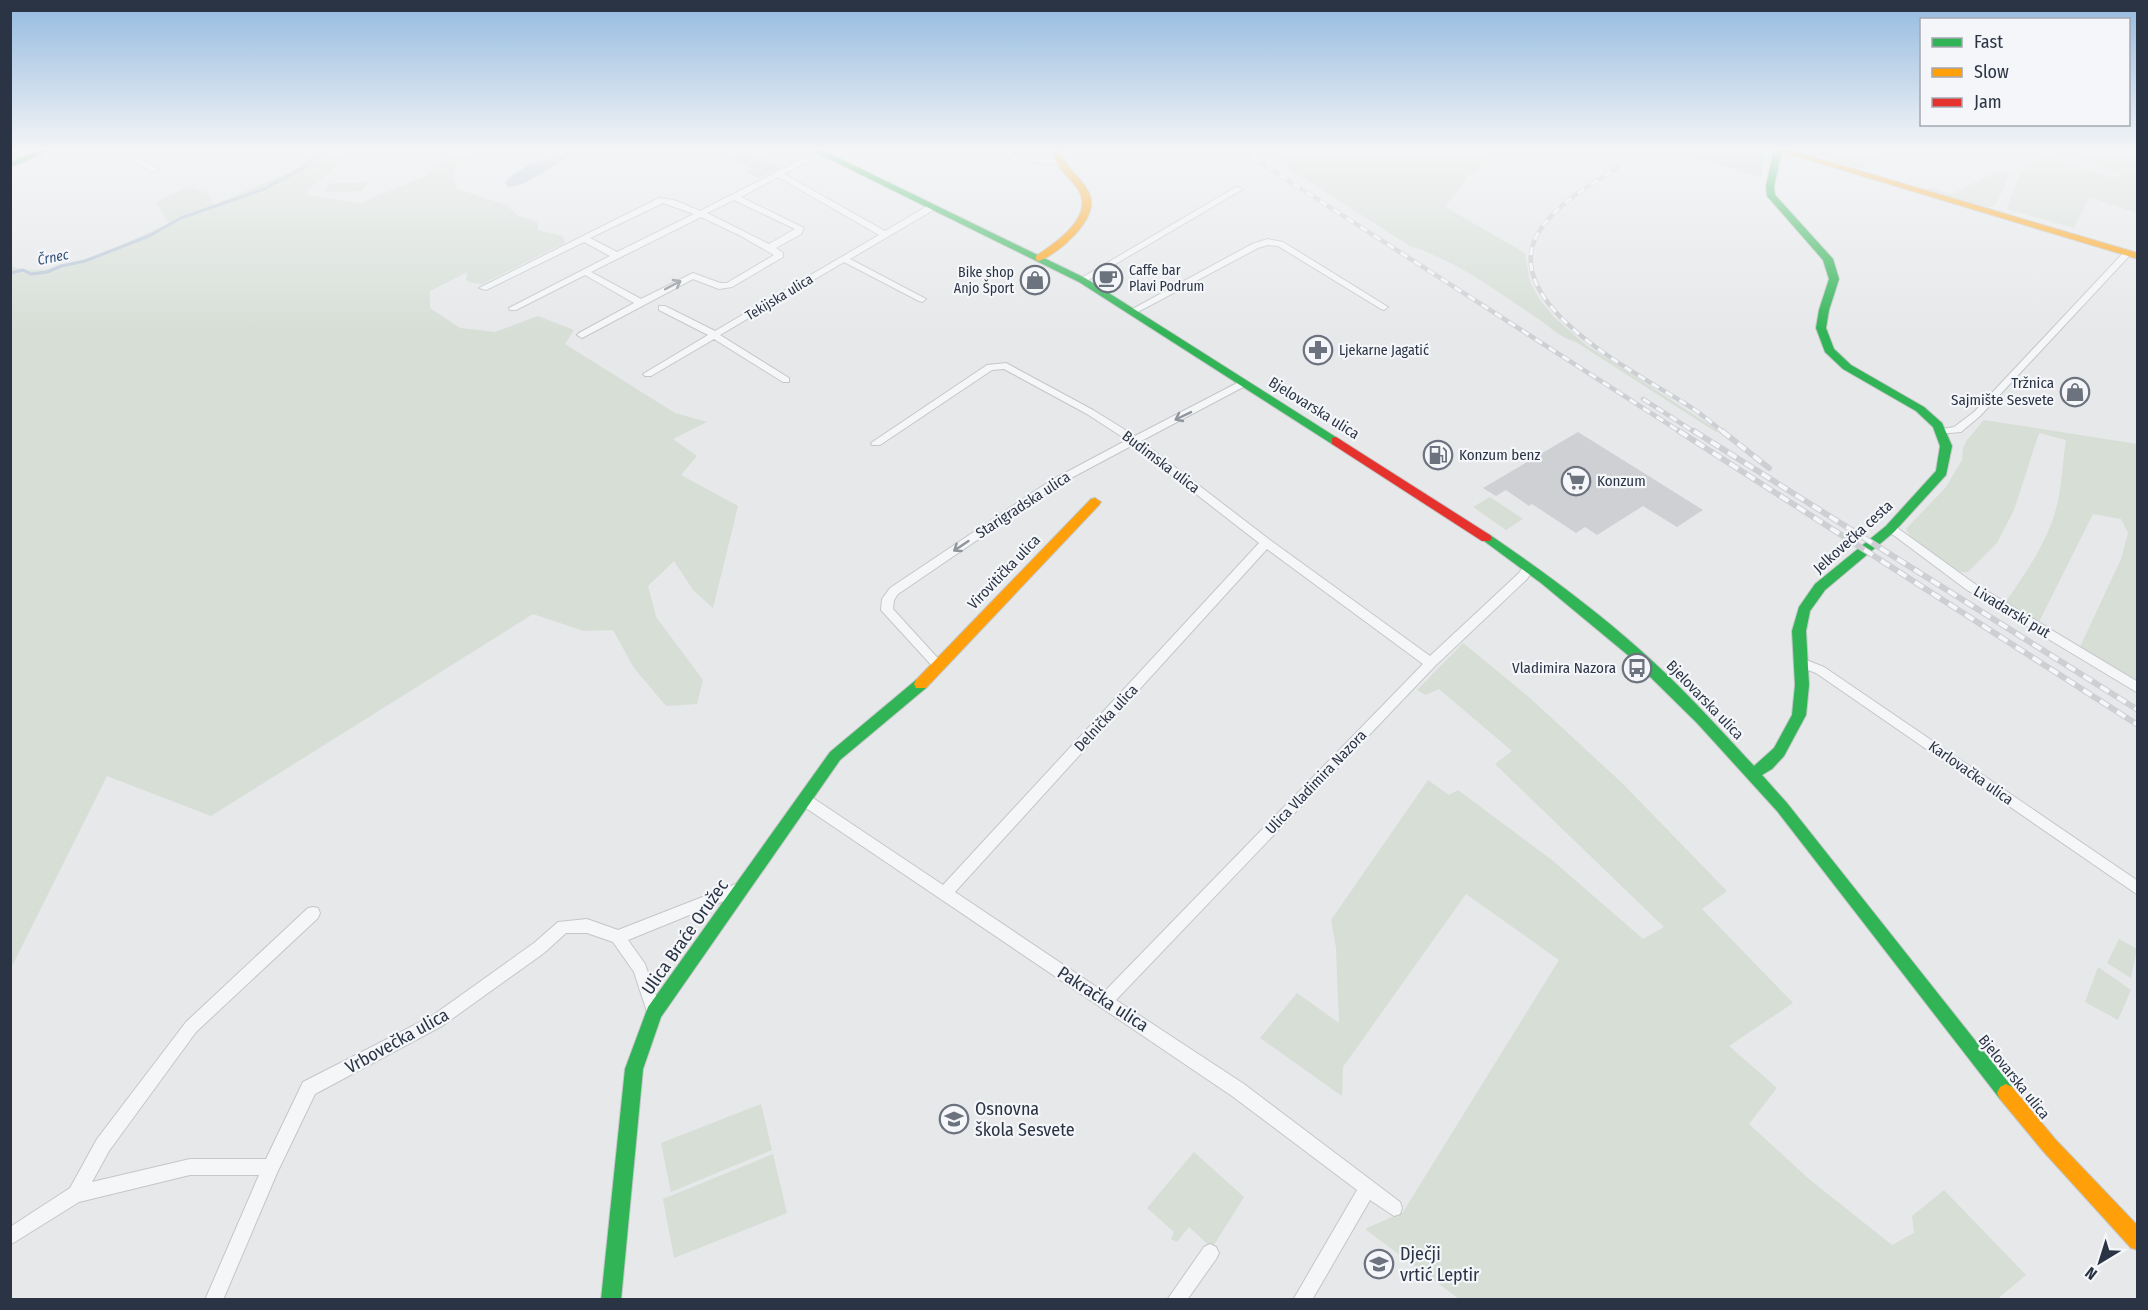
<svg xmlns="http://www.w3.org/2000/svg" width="2148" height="1310" font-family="'Fira Sans Condensed',sans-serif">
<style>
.green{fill:#d6ded6}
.water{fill:#b4c4d5}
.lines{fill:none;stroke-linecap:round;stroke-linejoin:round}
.stream{stroke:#b4c4d5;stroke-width:3}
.building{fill:#ced0d3}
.street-casing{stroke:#c4c6c8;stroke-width:2}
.fast-casing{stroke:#c4c6c8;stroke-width:2}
.slow-casing{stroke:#c4c6c8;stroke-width:2}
.jam-casing{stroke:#c4c6c8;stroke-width:2}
.street{fill:#f5f6f7;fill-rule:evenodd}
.fast{fill:#30b455;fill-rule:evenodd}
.slow{fill:#ff9f0a;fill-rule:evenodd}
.jam{fill:#e5322d;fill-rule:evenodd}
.rail-far1-casing{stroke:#cecfd2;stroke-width:4.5}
.rail-casing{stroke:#cecfd2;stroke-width:6}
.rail-far1{stroke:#f4f6f9;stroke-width:3;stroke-dasharray:8;stroke-linecap:butt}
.rail{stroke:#f4f6f9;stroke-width:4;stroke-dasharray:10;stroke-linecap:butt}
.oneway{stroke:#90959e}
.labels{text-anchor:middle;stroke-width:4.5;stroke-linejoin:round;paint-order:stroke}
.far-water-label{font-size:14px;font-style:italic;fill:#34527a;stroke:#f4f6f9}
.far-poi-label{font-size:14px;fill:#2b3445;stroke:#f4f6f9;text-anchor:start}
.far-street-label{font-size:14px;fill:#2b3445;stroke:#f4f6f9}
.poi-label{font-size:15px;fill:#2b3445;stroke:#f4f6f9;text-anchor:end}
.street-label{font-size:15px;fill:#2b3445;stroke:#f4f6f9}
.near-street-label{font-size:18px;fill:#2b3445;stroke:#f4f6f9}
.near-poi-label{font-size:18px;fill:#2b3445;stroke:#f4f6f9;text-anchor:start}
</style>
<rect width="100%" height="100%" fill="#e6e8ea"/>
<path class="green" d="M321 149H352L345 159 310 188 306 193 307 195 360 203 424 177 461 149H474L476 155 480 156 452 170 457 189 506 205 517 215 537 222 538 230 563 236 565 243 482 284 473 283 466 280 467 272 430 291V308L460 328 495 332 538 316 574 330 565 344 675 413 707 422 673 439 697 456 681 475 738 506 713 608 693 590 674 561 648 586 656 617 703 680 697 704 666 706 634 668 613 630 584 631 533 614 211 816 107 776 11 968V266C52 283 129 241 169 223L156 202 189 187 208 193 213 205 293 171Z
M1258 149H1508L1468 176 1445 207 1525 253 1530 282 1540 300 1554 317 1586 345 1719 431 1716 432 1576 342C1558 337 1550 326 1534 316 1495 290 1455 260 1410 246Z
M1828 149H1897L1861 169 1815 155Z
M2055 149H2116L2137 155V213L2089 197 2074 228 2007 209 2020 173 2044 156 2113 178 2120 174Z
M1999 170 2010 174 1996 204 1992 207H1985L1927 190 1928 187 1951 194Z
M368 182 362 191 324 192 330 183Z
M1984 420 2137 444V684L2080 647 2121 559 2128 533 2121 519 2093 514 2039 622 2004 604C2027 572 2052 535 2059 496 2062 478 2063 459 2066 440L2039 433 2014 510 1997 543 1968 572C1951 575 1913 544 1906 529L1946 487 1962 460 1963 448 1967 440Z
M1490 497 1523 519 1506 530 1473 507Z
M1463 643 1530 698 1622 783 1727 891 1702 909 1793 1003 1729 1046 1777 1088 1749 1124 1809 1179 1892 1245 1914 1233 1912 1216 1944 1190 2026 1275 1996 1300 1459 1299 1365 1229 1403 1212 1559 960 1466 894 1343 1067 1342 1096 1260 1038 1297 993 1339 1023 1336 948 1331 920 1428 780 1449 795 1458 790 1552 860 1643 939 1664 927 1495 764 1512 751 1439 689 1426 695 1417 690Z
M2119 939 2137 949 2131 978 2107 963Z
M2098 967 2131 990 2118 1020 2085 1002Z
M761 1104 772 1150 671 1192 661 1143Z
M1194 1152 1244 1197 1212 1248 1189 1227 1177 1242 1171 1239 1174 1232 1147 1208Z
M773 1154 787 1213 674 1258 663 1199Z"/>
<path class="water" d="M573 149H579C566 158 522 189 508 187L505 183 511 176 531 163 566 154Z"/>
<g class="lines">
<path class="stream" d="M10 273 23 270 31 274 47 272 61 266 85 261 149 236 181 218 264 189 302 169 326 149"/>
</g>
<path class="building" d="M1674 149H1749L1765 154 1761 177 1674 152Z
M748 151 780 168 758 178 747 172 753 170 731 158Z
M1578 432 1647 475 1703 510 1677 527 1643 506 1597 535 1585 527 1576 533 1532 504 1529 506 1506 490 1496 496 1483 488Z"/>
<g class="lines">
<g class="street-casing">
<path id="street" d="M12 149H21L30 159 23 161Z
M115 149H125L159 170 152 172Z
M998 149H1007L1017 156 1058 160 1062 162 1058 164 1012 160Z
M818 151 825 153 784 174 885 231 929 205H935V209L850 259 926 299 922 302 919 301 844 262 720 335 789 378V382H783L714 339 651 376H645L643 374 708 335 659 310V306H665L715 331 879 235 778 177 741 197 804 228 801 234 776 248 783 253V257L732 287 719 289 693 279 582 338 577 335 579 333 634 303 585 275 516 310H510L509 308 610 256 584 242 486 290 479 288 659 198 674 200 700 211ZM734 200 795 229 769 244 707 213ZM663 203 694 214 617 252 590 238ZM701 217 739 235 774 255 727 283H720L693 273 641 299 591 272Z
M1236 187 1243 189 1085 282 1078 280Z
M1268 239 1283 242 1388 307 1384 310 1381 309 1278 246 1268 245 1258 248 1134 314 1131 315 1127 312 1252 244Z
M2125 251 2132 253 1980 416 1961 432 1937 434V430L1954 427 1974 412Z
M1006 363 1093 410 1135 436 1241 381H1247V385L1141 441 1270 540 1430 656 1519 573 1525 564 1529 563 1535 567 1527 579 1435 666 1116 1000 1244 1084 1400 1202 1402 1208 1400 1214 1394 1216 1370 1200 1312 1300H1293L1357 1190 1232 1096 800 804 798 800 800 796 805 794 810 796 943 885 1259 543 1133 445 1058 485 898 594 894 600 893 609 944 665 942 668H934L881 610 882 599 890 588 1050 481 1127 440 1087 414 1004 369 992 370 880 445H872L871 443 987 365ZM1267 549 1423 664 1104 992 955 892Z
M1892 524 1975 584 2138 682V693L1967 590 1888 531 1887 528 1888 525Z
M1801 658 1824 667 2138 881V895L1816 673 1797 666 1795 663 1797 660Z
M741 882 746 884 748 888 746 892 628 940 645 964 662 1013 659 1018 654 1020 649 1018 634 972 613 942 587 933H566L544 953 442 1026 315 1094 277 1173 223 1300H205L259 1175H190L79 1202 10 1245V1227L70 1188 97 1139 186 1022 308 908 313 907 318 908 320 913 318 918 196 1032 109 1151 92 1182 190 1159H266L303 1082 432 1016 534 943 558 922 587 919 618 930Z
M1210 1244 1216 1247 1219 1253 1216 1259 1187 1300H1167L1204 1247Z"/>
</g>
<g class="fast-casing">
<path id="fast" d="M43 149H55L10 167V162Z
M809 149H820L1085 278 1342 441 1336 445 1332 444 1079 282Z
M1774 149 1782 150 1774 186 1775 195 1833 259 1839 279 1829 310 1826 328 1834 349 1851 365 1924 407 1942 423 1952 446 1946 475 1894 532 1825 590 1810 611 1806 631 1809 685 1806 715 1784 756 1772 769 1762 775 1787 803 2012 1087 2015 1093 2012 1099 2006 1102 2000 1099 1777 811 1697 723 1629 656 1541 583 1480 538 1486 534 1490 535C1541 570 1592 607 1639 649 1680 685 1717 726 1754 766L1774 748 1792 715 1795 685 1792 631 1799 607 1815 584 1886 526 1936 471 1940 446 1933 427 1916 411 1843 369 1825 352 1816 328 1819 310 1829 279 1823 260 1767 196 1766 186Z
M921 679 926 680 928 684 926 688 840 760 661 1017 643 1069 621 1300H601L625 1069 648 1007 830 752 916 680Z"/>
</g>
<g class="slow-casing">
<path id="slow" d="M1053 149H1061C1064 170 1084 177 1090 196 1099 219 1058 254 1039 261L1036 260V256C1055 243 1097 216 1077 188 1067 174 1055 168 1053 149Z
M1772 149H1786L2138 253V259Z
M1095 498 1101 502 1099 505 926 688H916L914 684 916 680 1091 499Z
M2006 1084 2012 1087 2055 1139 2138 1226V1250L2131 1248 2043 1151 2000 1099 1997 1093 2000 1087Z"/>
</g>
<g class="jam-casing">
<path id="jam" d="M1336 437 1490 535 1492 538 1490 541H1482L1332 444V438Z"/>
</g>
<use href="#street" class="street"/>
<use href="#fast" class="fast"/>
<use href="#slow" class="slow"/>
<use href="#jam" class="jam"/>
<g class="rail-far1-casing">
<path id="rail-far1" d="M1239 149 1682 433
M1625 163C1597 182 1562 199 1542 227 1489 300 1637 373 1684 403 1698 411 1711 422 1724 433
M1643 399 1696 433"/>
</g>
<g class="rail-casing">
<path id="rail" d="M1679 431 2138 725
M1694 431 2138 710
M1722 431 1769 468"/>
</g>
<use href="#rail-far1" class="rail-far1"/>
<use href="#rail" class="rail"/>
</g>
<defs><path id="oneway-shaft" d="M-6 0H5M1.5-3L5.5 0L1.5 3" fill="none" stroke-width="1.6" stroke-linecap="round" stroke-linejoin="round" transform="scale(1.5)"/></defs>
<g class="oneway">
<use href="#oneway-shaft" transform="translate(673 285) rotate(-28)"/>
<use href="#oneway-shaft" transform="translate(1183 416) rotate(154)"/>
<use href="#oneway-shaft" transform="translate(961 546) rotate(146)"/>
</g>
<linearGradient id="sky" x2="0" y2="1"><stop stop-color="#93bae0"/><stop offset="0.45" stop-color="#f4f5f6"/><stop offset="1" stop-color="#f4f5f6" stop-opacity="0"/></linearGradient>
<rect width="2148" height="333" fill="url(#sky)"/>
<defs>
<g id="cafe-ring" transform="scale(1.5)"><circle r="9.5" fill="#f4f6f9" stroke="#6c737f" stroke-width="1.5"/><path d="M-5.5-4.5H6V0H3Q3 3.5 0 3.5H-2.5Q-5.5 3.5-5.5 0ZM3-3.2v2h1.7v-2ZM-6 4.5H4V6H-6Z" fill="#6c737f"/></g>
<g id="shop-ring" transform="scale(1.5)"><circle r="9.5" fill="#f4f6f9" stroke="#6c737f" stroke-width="1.5"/><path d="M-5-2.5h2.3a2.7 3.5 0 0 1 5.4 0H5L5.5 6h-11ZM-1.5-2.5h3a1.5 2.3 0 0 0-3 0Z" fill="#6c737f"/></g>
<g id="pharmacy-ring" transform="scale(1.5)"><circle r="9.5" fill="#f4f6f9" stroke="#6c737f" stroke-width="1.5"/><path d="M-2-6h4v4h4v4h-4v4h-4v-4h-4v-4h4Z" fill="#6c737f"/></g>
<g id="fuel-ring" transform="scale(1.5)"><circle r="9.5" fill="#f4f6f9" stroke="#6c737f" stroke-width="1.5"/><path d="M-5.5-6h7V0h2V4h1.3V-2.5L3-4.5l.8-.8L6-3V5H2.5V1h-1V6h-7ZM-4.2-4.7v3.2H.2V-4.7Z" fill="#6c737f"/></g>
<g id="supermarket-ring" transform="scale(1.5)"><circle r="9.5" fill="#f4f6f9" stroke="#6c737f" stroke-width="1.5"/><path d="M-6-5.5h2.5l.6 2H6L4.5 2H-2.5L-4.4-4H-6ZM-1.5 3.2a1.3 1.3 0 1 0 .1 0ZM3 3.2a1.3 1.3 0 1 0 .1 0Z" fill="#6c737f"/></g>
<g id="bus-ring" transform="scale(1.5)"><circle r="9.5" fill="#f4f6f9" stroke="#6c737f" stroke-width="1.5"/><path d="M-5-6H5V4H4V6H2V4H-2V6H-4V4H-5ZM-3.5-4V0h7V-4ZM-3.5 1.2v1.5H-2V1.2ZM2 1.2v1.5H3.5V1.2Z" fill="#6c737f"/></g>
<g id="school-ring" transform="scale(1.5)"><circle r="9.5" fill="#f4f6f9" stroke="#6c737f" stroke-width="1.5"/><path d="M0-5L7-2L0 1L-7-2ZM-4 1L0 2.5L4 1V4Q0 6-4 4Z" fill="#6c737f"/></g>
</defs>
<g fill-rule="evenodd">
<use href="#cafe-ring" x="1108" y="278"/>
<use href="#shop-ring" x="1035" y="280"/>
<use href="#pharmacy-ring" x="1318" y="350"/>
<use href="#shop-ring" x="2075" y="392"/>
<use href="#fuel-ring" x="1438" y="455"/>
<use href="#supermarket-ring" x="1576" y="481"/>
<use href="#bus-ring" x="1637" y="668"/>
<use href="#school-ring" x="954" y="1119"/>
<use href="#school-ring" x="1379" y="1264"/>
</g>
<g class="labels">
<g class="far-water-label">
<text transform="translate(53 257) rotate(-11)" y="5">Črnec</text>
</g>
<g class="far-poi-label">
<text x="1129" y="275">Caffe bar<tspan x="1129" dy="16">Plavi Podrum</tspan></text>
<text x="1014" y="277" text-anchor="end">Bike shop<tspan x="1014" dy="16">Anjo Šport</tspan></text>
<text x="1339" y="355">Ljekarne Jagatić</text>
</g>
<g class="far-street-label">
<text transform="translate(779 297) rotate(-31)" y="5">Tekijska ulica</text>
</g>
<g class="poi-label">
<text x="2054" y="388">Tržnica<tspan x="2054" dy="17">Sajmište Sesvete</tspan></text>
<text x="1459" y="460" text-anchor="start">Konzum benz</text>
<text x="1597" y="486" text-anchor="start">Konzum</text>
<text x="1616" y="673">Vladimira Nazora</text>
</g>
<g class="street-label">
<text transform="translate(1314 408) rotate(32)" y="5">Bjelovarska ulica</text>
<text transform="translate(1161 462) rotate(37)" y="5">Budimska ulica</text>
<text transform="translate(1023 505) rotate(-33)" y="5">Starigradska ulica</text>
<text transform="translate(1853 537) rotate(-42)" y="5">Jelkovečka cesta</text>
<text transform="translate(1004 572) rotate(-46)" y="5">Virovitička ulica</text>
<text transform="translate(2012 612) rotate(31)" y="5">Livadarski put</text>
<text transform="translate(1705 700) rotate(46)" y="5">Bjelovarska ulica</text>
<text transform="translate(1106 718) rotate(-47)" y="5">Delnička ulica</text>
<text transform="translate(1971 773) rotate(35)" y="5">Karlovačka ulica</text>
<text transform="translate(1316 782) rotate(-46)" y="5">Ulica Vladimira Nazora</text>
<text transform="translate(2014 1077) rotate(51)" y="5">Bjelovarska ulica</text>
</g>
<g class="near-street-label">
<text transform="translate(685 937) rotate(-55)" y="6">Ulica Braće Oružec</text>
<text transform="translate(1103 999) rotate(33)" y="6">Pakračka ulica</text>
<text transform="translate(397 1041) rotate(-29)" y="6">Vrbovečka ulica</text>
</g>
<g class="near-poi-label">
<text x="975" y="1115">Osnovna<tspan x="975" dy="21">škola Sesvete</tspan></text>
<text x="1400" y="1260">Dječji<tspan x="1400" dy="21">vrtić Leptir</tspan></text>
</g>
</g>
<rect width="2148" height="1310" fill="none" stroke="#2b3445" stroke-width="24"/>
<rect x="1920" y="18" width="210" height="108" fill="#f4f6f9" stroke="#a4a8b1" stroke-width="1.5"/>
<rect x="1932" y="38" width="30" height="9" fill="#30b455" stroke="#a4a8b1" stroke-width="1.5"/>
<text x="1974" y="48" font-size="18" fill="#2b3445">Fast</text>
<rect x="1932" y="68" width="30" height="9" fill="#ff9f0a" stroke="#a4a8b1" stroke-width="1.5"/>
<text x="1974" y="78" font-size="18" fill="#2b3445">Slow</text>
<rect x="1932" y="98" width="30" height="9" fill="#e5322d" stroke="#a4a8b1" stroke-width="1.5"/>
<text x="1974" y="108" font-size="18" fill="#2b3445">Jam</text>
<g transform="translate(2100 1262) rotate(218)" stroke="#f4f6f9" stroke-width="4.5" paint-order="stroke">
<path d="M0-4.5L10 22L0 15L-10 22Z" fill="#2b3445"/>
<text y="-9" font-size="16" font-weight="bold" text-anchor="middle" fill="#2b3445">N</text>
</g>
</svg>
